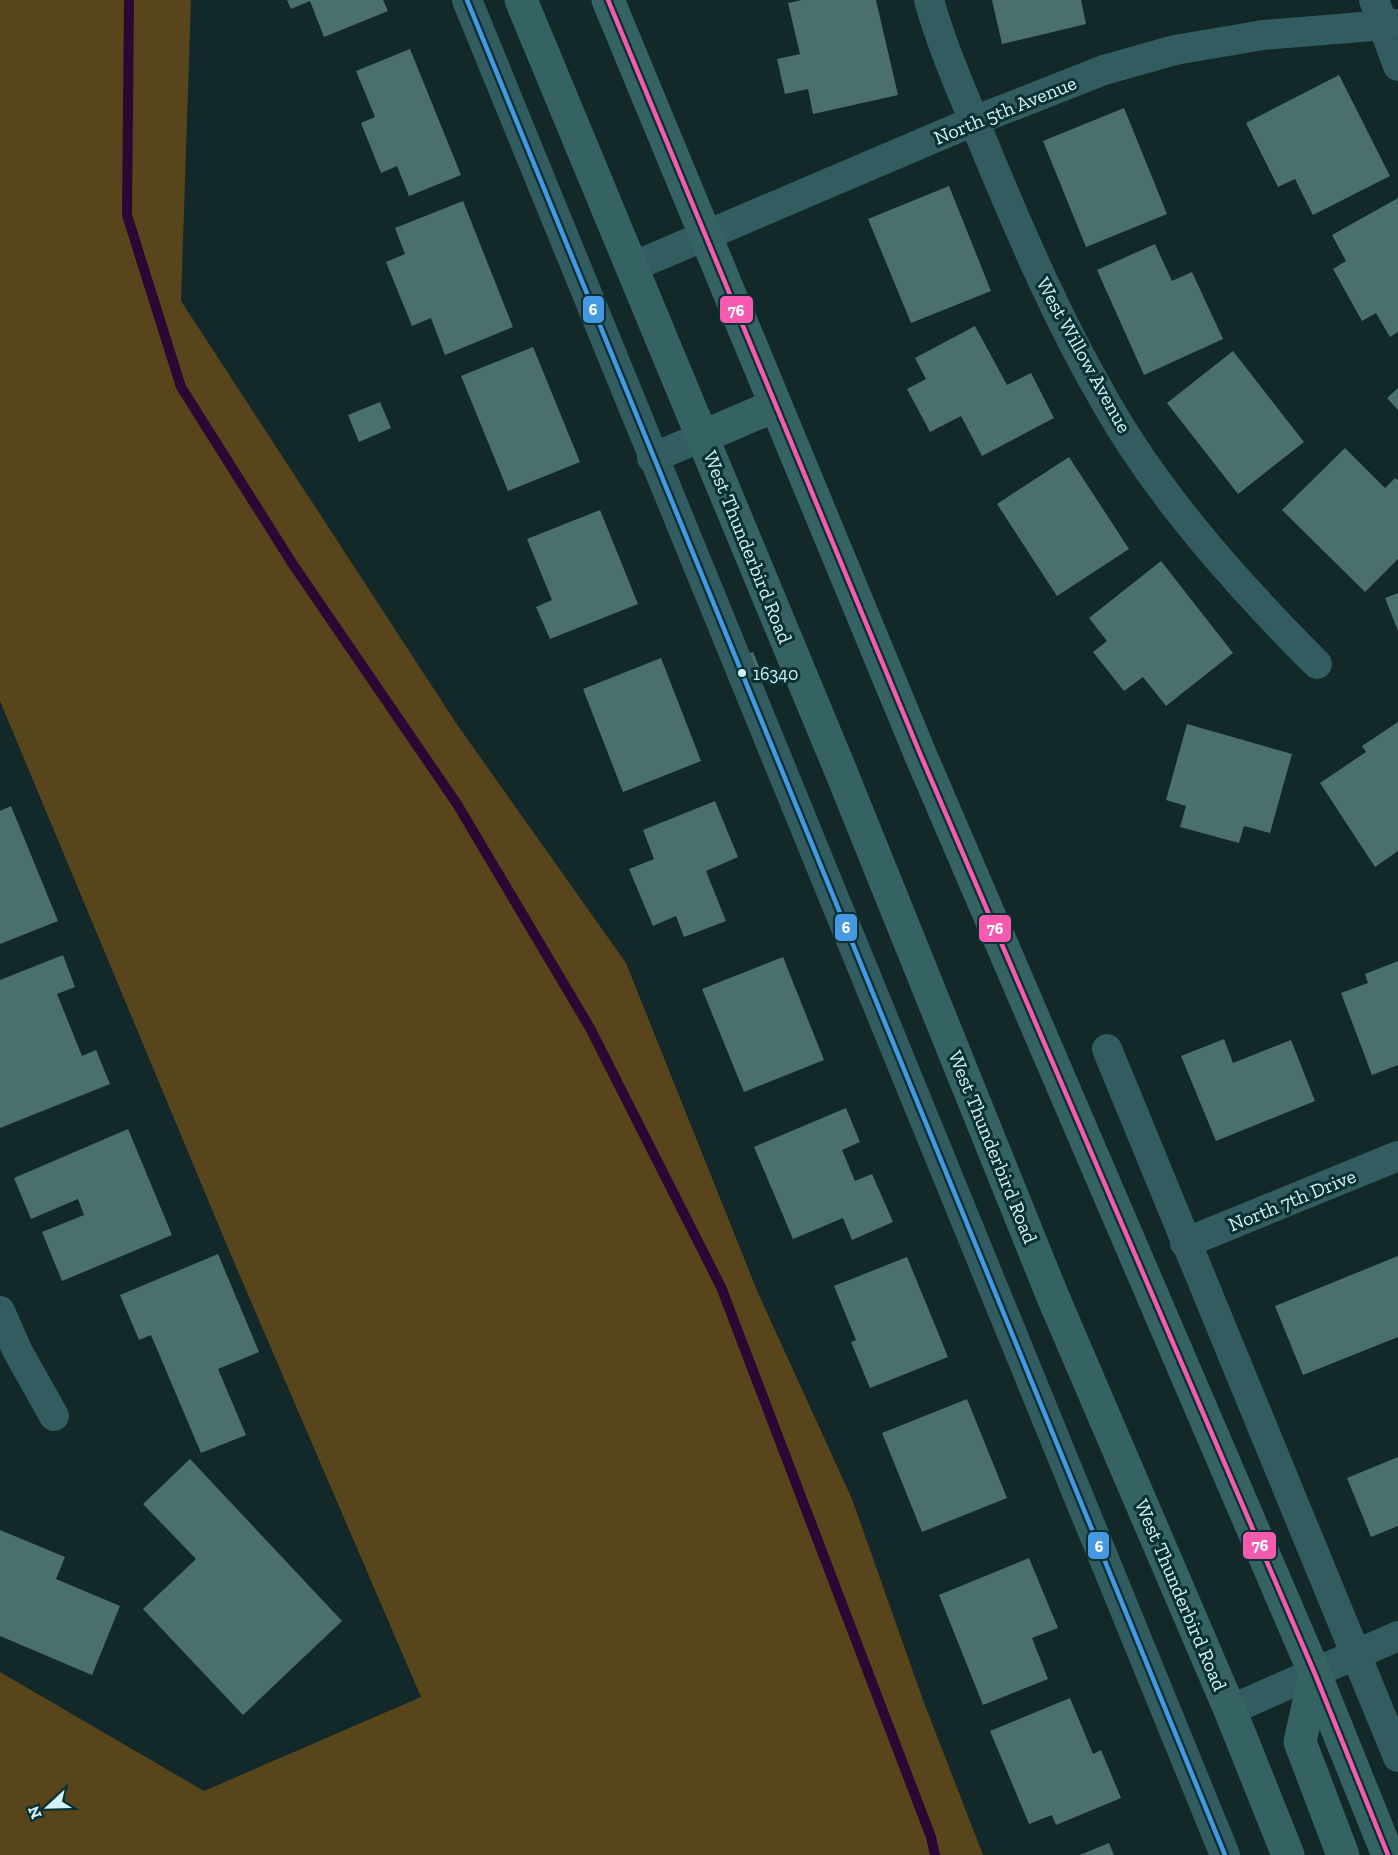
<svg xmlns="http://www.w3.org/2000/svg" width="1398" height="1855" font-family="'Zilla Slab',serif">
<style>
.green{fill:#59451c}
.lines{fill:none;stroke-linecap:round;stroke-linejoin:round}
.stream{stroke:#2a0833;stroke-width:10}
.building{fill:#4b706c}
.minor{stroke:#325c5f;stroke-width:30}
.secondary{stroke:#356364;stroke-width:33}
.bus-1-casing{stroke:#093032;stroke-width:9}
.bus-2-casing{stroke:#093032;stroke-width:9}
.bus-1{stroke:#4699e1;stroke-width:4.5}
.bus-2{stroke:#f75aaf;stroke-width:4.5}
.bus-dot{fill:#d3f4f6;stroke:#093032;stroke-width:2}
.labels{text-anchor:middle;stroke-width:6;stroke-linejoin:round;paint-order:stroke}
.bus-label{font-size:18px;fill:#d3f4f6;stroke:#093032;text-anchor:start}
.street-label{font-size:20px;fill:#d3f4f6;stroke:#093032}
.line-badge{stroke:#093032;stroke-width:2}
.badge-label{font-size:16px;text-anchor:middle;font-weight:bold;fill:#fff}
</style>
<rect width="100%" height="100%" fill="#122829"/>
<path class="green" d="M0 0H191L181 301 456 723 626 963 758 1293 852 1499 923 1700 983 1855H0V1672L204 1791 421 1697 231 1255 0 701Z"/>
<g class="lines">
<path class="stream" d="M129 0 127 215 181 387 292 563 457 804 590 1028 721 1287 931 1837 935 1855"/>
</g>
<path class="building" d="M287 0H383L388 11 324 37 310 1 291 9Z
M802 0H876L898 95 813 114 808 89 785 94 777 59 800 54 788 3Z
M992 0H1081L1086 24 1002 44Z
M410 49 461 175 409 196 397 166 381 173 361 123 375 117 356 71Z
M1339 75 1390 176 1313 215 1295 179 1278 187 1246 123Z
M1124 108 1167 214 1086 247 1043 141Z
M949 186 991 291 911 323 868 219Z
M1398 198V332L1390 337 1376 313 1362 321 1333 269 1346 261 1332 235Z
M463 201 513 327 445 355 431 318 412 326 386 262 405 254 395 228Z
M1155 244 1172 281 1192 272 1223 339 1144 375 1097 270Z
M975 326 1007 385 1031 373 1054 418 982 456 961 416 930 432 907 389 926 379 915 358Z
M533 347 580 462 508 491 461 376Z
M1233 351 1304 442 1238 494 1167 403Z
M1398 388V410L1387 398Z
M380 402 391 428 359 442 348 415Z
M1345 448 1385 488 1395 478 1398 480V559L1365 592 1282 510Z
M1069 457 1129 549 1057 596 997 504Z
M600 510 638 604 550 639 536 607 552 600 527 539Z
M1161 561 1233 653 1166 706 1143 677 1124 691 1093 652 1107 641 1089 618Z
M1398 593V631L1385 598Z
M753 652 760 669 753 672 746 655Z
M661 658 701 761 623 792 583 689Z
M1398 722V851L1375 867 1320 783 1366 752 1362 746Z
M1187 724 1292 754 1270 833 1244 826 1239 843 1180 827 1186 806 1166 800Z
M715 801 738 857 706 871 726 921 684 937 676 916 653 926 629 869 654 859 643 830Z
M11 806 58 921 0 944V811Z
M63 955 75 987 57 994 82 1056 96 1050 110 1084 0 1128V980Z
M783 957 824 1060 744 1092 702 989Z
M1398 961V1065L1372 1075 1341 993 1368 983 1365 974Z
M1224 1039 1233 1063 1291 1040 1315 1101 1216 1141 1181 1056Z
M846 1108 860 1142 842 1150 855 1181 872 1174 893 1222 852 1240 843 1218 793 1239 754 1147Z
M128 1129 172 1235 62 1281 42 1232 84 1215 78 1199 31 1219 14 1178Z
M218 1254 259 1352 218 1369 246 1435 201 1453 151 1335 139 1340 120 1295Z
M1398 1256V1337L1303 1375 1275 1306Z
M907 1257 948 1357 870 1388 851 1342 856 1340 834 1286Z
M967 1399 1007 1498 922 1532 882 1433Z
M1398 1457V1526L1371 1537 1347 1478Z
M190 1459 342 1621 243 1715 143 1609 196 1559 143 1504Z
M0 1530 65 1557 56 1579 120 1606 92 1675 0 1636Z
M1029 1558 1058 1628 1032 1638 1048 1679 983 1705 939 1595Z
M1070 1698 1093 1754 1101 1750 1121 1798 1056 1825 1052 1815 1029 1824 990 1731Z
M1109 1843 1114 1855H1080Z"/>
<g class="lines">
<path class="minor" d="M467 0 1225 1855
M929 0C944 54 968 105 989 157 1024 241 1060 324 1106 403 1160 498 1240 587 1317 664
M1374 0 1398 66
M632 267 974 121 1104 70 1175 50 1263 35 1398 24
M652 458 702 437
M1107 1049 1398 1757
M1185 1243 1398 1156
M0 1311 17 1350 54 1416
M1230 1710 1398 1636"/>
<path class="secondary" d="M521 0 842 774 1053 1297 1230 1710 1288 1855
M608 0 921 756 1315 1674 1388 1855
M702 437 774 406
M1315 1674 1300 1742 1343 1855"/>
<g class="bus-1-casing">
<path id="bus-1" d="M467 0 1225 1855"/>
</g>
<g class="bus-2-casing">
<path id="bus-2" d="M608 0 921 756 1315 1674 1388 1855"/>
</g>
<use href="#bus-1" class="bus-1"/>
<use href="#bus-2" class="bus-2"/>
</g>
<circle class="bus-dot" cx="742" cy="673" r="5"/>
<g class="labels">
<g class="bus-label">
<text x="753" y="680">16340</text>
</g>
<g class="street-label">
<text transform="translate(1005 110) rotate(-22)" y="7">North 5th Avenue</text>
<text transform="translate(1084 355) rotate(61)" y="7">West Willow Avenue</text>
<text transform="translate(748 547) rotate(68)" y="7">West Thunderbird Road</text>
<text transform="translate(993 1147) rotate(68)" y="7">West Thunderbird Road</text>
<text transform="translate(1292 1200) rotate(-22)" y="7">North 7th Drive</text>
<text transform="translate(1181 1595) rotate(67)" y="7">West Thunderbird Road</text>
</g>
</g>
<g class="line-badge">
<rect x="582" y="295" width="23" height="29" rx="6" fill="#4699e1"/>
<rect x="719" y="295" width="35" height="29" rx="6" fill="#f75aaf"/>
<rect x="834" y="913" width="24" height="29" rx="6" fill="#4699e1"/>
<rect x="978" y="914" width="34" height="29" rx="6" fill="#f75aaf"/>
<rect x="1242" y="1531" width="35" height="29" rx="6" fill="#f75aaf"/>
<rect x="1087" y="1531" width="23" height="29" rx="6" fill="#4699e1"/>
</g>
<g class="badge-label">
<text x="593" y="315">6</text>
<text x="736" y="316">76</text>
<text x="846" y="933">6</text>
<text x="995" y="934">76</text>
<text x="1260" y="1551">76</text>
<text x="1099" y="1552">6</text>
</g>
<g transform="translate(48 1807) rotate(248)" stroke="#093032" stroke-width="4.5" paint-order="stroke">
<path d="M0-4.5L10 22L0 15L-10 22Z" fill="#d3f4f6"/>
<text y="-9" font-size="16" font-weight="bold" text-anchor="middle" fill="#d3f4f6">N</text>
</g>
</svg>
